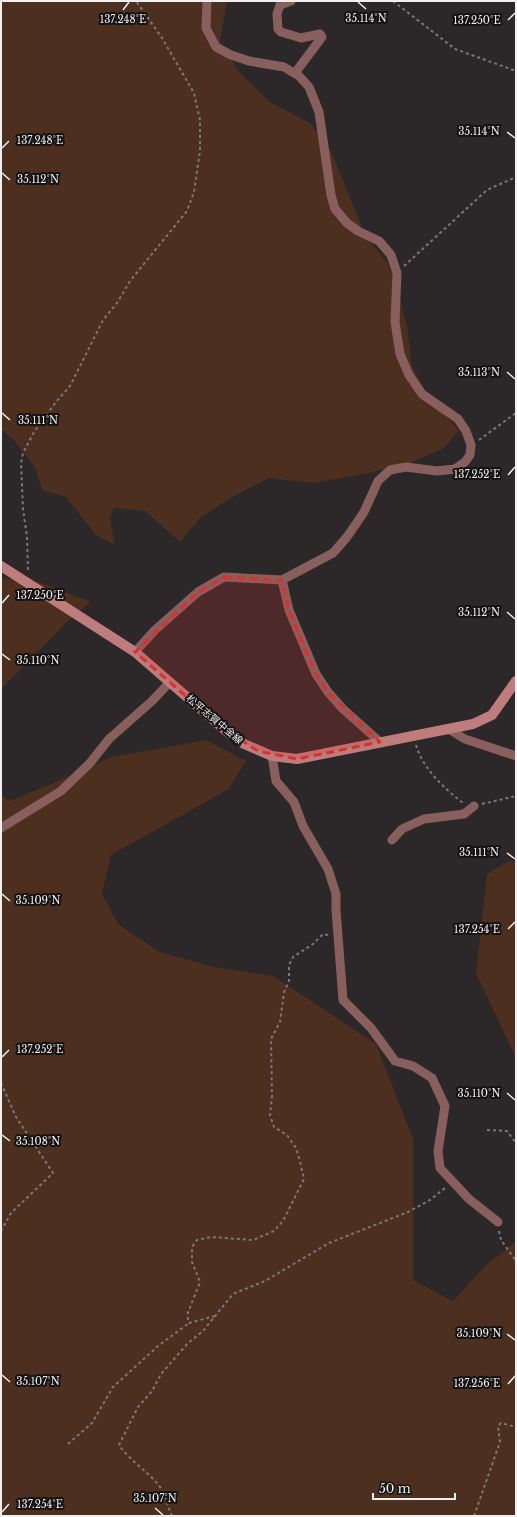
<svg xmlns="http://www.w3.org/2000/svg" width="517" height="1517" font-family="'Libre Baskerville','Noto Sans JP',serif">
<style>
.green{fill:#4c2f1e}
.lines{fill:none;stroke-linecap:round;stroke-linejoin:round}
.path{stroke:#7c787a;stroke-width:2;stroke-dasharray:3 3;stroke-linecap:butt}
.minor{stroke:#895f5e;stroke-width:9}
.secondary{stroke:#bf7c7c;stroke-width:10}
.marked{fill:#d73232;fill-opacity:0.2;stroke:#d73232;stroke-width:3;stroke-dasharray:8 5;stroke-linejoin:round}
.ticks{fill:none;stroke:#f2eff0;stroke-width:1.5}
.labels{text-anchor:middle;stroke-width:4;stroke-linejoin:round;paint-order:stroke}
.street-label{font-size:10px;fill:#f2eff0;stroke:#131112}
.ticks-label{font-size:10px;text-anchor:middle;fill:#f2eff0;stroke:#131112;stroke-width:4;stroke-linejoin:round;paint-order:stroke}
</style>
<rect width="100%" height="100%" fill="#2c2729"/>
<path class="green" d="M1 1H227L220 41 239 72 270 102 310 123 331 151 365 235 388 264 398 294 407 326 412 366 431 401 459 430 444 448 410 463 364 474 312 483 269 478 227 500 200 518 180 542 145 511 114 508 110 518 115 545 96 535 66 497 42 490 35 467 14 440 1 429Z
M1 578 39 582 91 602 69 620 1 689Z
M206 740 246 761 229 789 111 855 102 894 118 924 160 952 214 967 273 976 376 1044 413 1139V1280L453 1301 484 1267 516 1241V1516H1V795L10 801 56 782 112 757Z
M511 860 516 864V1058L476 973 487 874Z"/>
<g class="lines">
<path class="path" d="M393 1 455 49 516 71
M404 266 487 190 516 177
M479 440 516 413
M28 570 27 537 23 509 21 463 23 453 34 432 56 402 70 386 103 320 117 303 130 281 187 211 194 192 200 151V120L194 93 162 38 136 1
M416 745C423 769 444 788 463 803
M482 804 516 796
M1 1083 16 1117 53 1173 11 1213 1 1231
M487 1130 507 1131 516 1143
M499 1231 501 1240 516 1261
M215 1316 189 1323 187 1315 200 1282 192 1262V1247L197 1240 211 1237 253 1240 274 1231 283 1221 304 1179 300 1161 296 1148 287 1135 274 1127 270 1115 272 1096 271 1039 280 1022 284 992 289 981V965L293 957 313 944 323 934 328 935
M68 1444 92 1423 113 1387 158 1346 189 1323
M172 1516C168 1507 165 1495 160 1487 148 1471 130 1461 119 1445L138 1407 152 1391 161 1374 188 1343 203 1331 233 1294 265 1281 329 1243 408 1212 430 1200 445 1188
M474 1516 500 1442 498 1426 501 1423 516 1427"/>
<path class="minor" d="M291 1 280 5 277 14 278 29 281 32 301 38 320 34 322 37 295 73
M282 580 289 610 316 674 328 692 343 709 380 742
M135 652 155 630 198 592 224 577 282 580 333 553 347 537 364 512 378 481 390 470 406 467 437 471 455 469 465 462 470 455 471 445 466 431 458 419 422 394 409 375 400 354 395 322 397 273 391 255 379 241 358 231 347 223 335 209 331 195 319 112 309 87 299 76 284 67 249 61 231 55 216 47 206 28 207 1
M450 730 465 739 516 756
M272 756 276 781 294 802 303 826 328 869 336 894V910L343 1000 371 1028 395 1061 413 1066 432 1078 445 1106 438 1151 440 1168 469 1199 498 1222
M1 828 61 791 90 763 109 739 152 701 170 682
M392 840 402 829 424 819 464 814 474 806"/>
<path class="secondary" d="M1 566 135 652 225 730 244 744 272 756 297 759 473 724 492 715 516 681"/>
</g>
<path class="marked" d="M224 577 282 580 289 610 316 674 328 692 380 742 297 759 258 751 225 730 135 652 198 592Z"/>
<path class="ticks" d="M358 2 366 9M123 10 129 2M508 20 515 13M507 132 515 138M2 148 9 141M2 173 10 180M507 372 515 379M2 413 10 420M508 475 515 467M2 603 9 595M507 612 515 619M2 654 10 660M507 853 515 859M2 894 10 901M508 929 515 922M2 1057 9 1050M507 1093 515 1100M2 1135 10 1141M507 1334 515 1340M2 1375 10 1382M508 1384 515 1376M155 1508 163 1515M2 1512 9 1504"/>
<g class="labels">
<g class="street-label">
<text transform="translate(215 719) rotate(40)" y="4">松平志賀中金線</text>
</g>
</g>
<g class="ticks-label">
<text x="366" y="22">35.114°N</text>
<text x="123" y="23">137.248°E</text>
<text x="477" y="24">137.250°E</text>
<text x="479" y="135">35.114°N</text>
<text x="40" y="144">137.248°E</text>
<text x="38" y="183">35.112°N</text>
<text x="479" y="376">35.113°N</text>
<text x="38" y="424">35.111°N</text>
<text x="477" y="478">137.252°E</text>
<text x="40" y="599">137.250°E</text>
<text x="479" y="616">35.112°N</text>
<text x="38" y="664">35.110°N</text>
<text x="479" y="856">35.111°N</text>
<text x="38" y="904">35.109°N</text>
<text x="477" y="933">137.254°E</text>
<text x="40" y="1053">137.252°E</text>
<text x="479" y="1097">35.110°N</text>
<text x="38" y="1145">35.108°N</text>
<text x="479" y="1337">35.109°N</text>
<text x="38" y="1385">35.107°N</text>
<text x="477" y="1387">137.256°E</text>
<text x="155" y="1502">35.107°N</text>
<text x="40" y="1508">137.254°E</text>
</g>
<rect width="517" height="1517" fill="none" stroke="#f2eff0" stroke-width="4"/>
<path d="M373 1493v6h82v-6" fill="none" stroke="#f2eff0" stroke-width="2"/>
<text x="379" y="1493" font-size="12" fill="#f2eff0" stroke="#131112" stroke-width="3" paint-order="stroke">50 m</text>
</svg>
